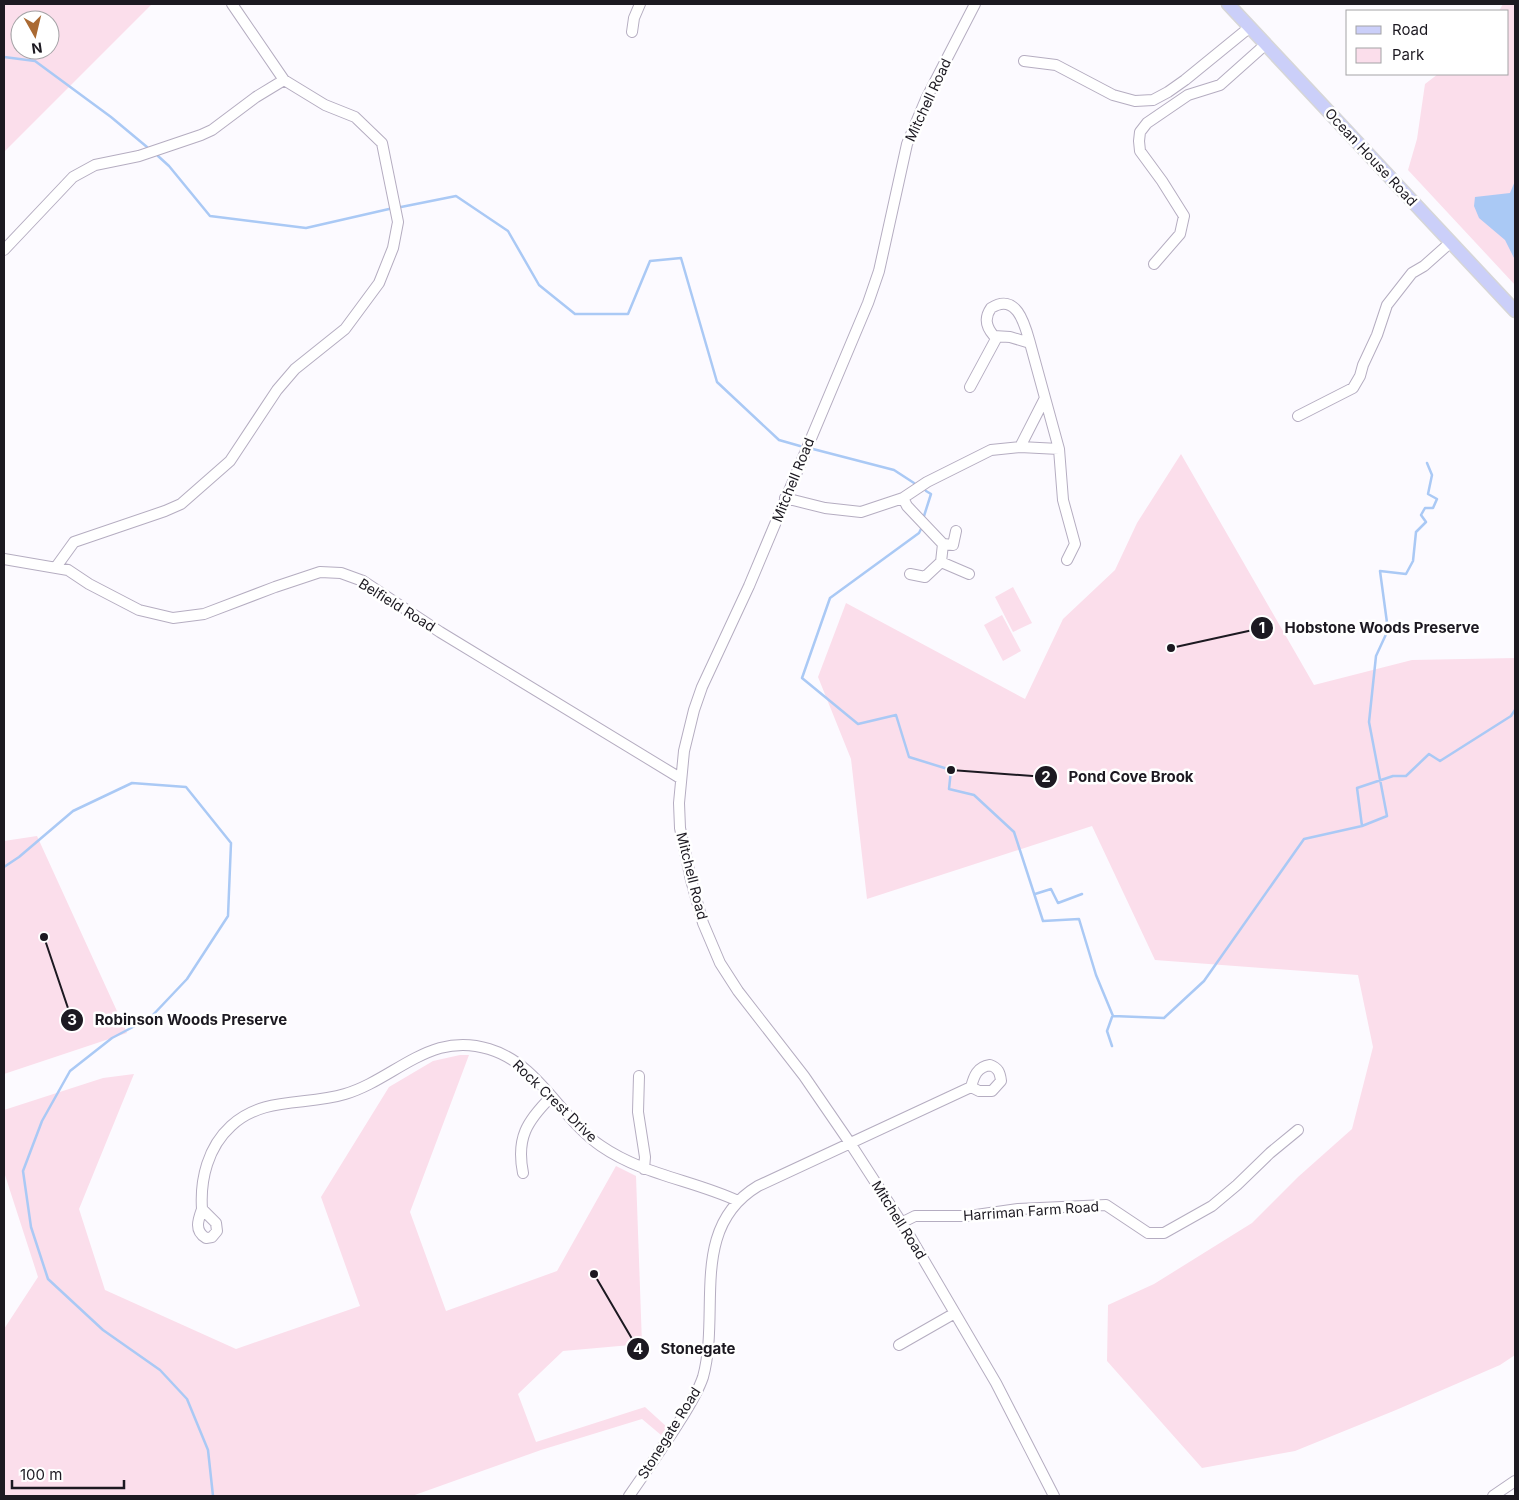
<svg xmlns="http://www.w3.org/2000/svg" width="1519" height="1500" font-family="Inter,sans-serif">
<style>
.green{fill:#fbdeeb;fill-rule:evenodd}
.water{fill:#aac9f5}
.lines{fill:none;stroke-linecap:round;stroke-linejoin:round}
.stream{stroke:#aac9f5;stroke-width:2.5}
.minor-casing{stroke:#b5adc1;stroke-width:12}
.major-casing{stroke:#d6d6d7;stroke-width:15}
.minor{stroke:#fff;stroke-width:10}
.major{stroke:#cbcff9;stroke-width:12}
.labels{text-anchor:middle;stroke-width:5;stroke-linejoin:round;paint-order:stroke}
.street-label{font-size:14px;fill:#1c1921;stroke:#fff}
.leader{fill:none;stroke:#1c1921;stroke-width:2}
.callout-dot{fill:#1c1921;stroke:#fff;stroke-width:2}
.mark-label{font-size:15px;text-anchor:middle;font-weight:bold;fill:#fff}
.callout-label{font-size:15px;text-anchor:middle;font-weight:bold;fill:#1c1921;stroke:#fff;stroke-width:5;stroke-linejoin:round;paint-order:stroke}
</style>
<rect width="100%" height="100%" fill="#fcfaff"/>
<path class="green" d="M4 4H152L4 152ZM20 20H50V50H20Z
M1503 4H1515V285L1408 170 1417 139 1425 84 1438 74H1508V11H1499Z
M1181 454 1314 685 1412 660 1515 658V1355L1500 1365 1396 1410 1295 1451 1202 1468 1107 1361 1108 1305 1154 1284 1252 1223 1298 1177 1352 1129 1373 1047 1358 975 1155 960 1092 826 867 899 851 759 818 677 846 603 1025 699 1063 619 1115 570 1137 523Z
M1013 587 1032 623 1013 632 995 597Z
M1002 615 1021 651 1003 661 984 625Z
M37 836 127 1033 4 1074V841Z
M460 1055H469L410 1212 446 1311 557 1271 616 1166 636 1176 642 1344 563 1351 518 1394 536 1442 645 1407 667 1427 661 1435 642 1419 541 1450 412 1496H4V1329L38 1277 4 1172V1110L103 1078 134 1074 79 1209 105 1290 236 1349 360 1306 321 1197 389 1087 433 1061Z"/>
<path class="water" d="M1515 181V260L1505 240 1479 218 1474 206 1475 197 1510 193Z"/>
<g class="lines">
<path class="stream" d="M4 57 35 61 111 117 147 147
M158 156 169 166 210 216 306 228 389 209
M401 207 456 196 508 231 539 285 575 314H628L650 261 681 258 717 382 779 440 800 446
M813 449 894 470 914 483
M924 516 931 494 926 491
M921 529 919 533 830 598 802 678 858 724 896 715 909 757 951 770 949 789 974 795 1014 832 1043 921 1079 919 1096 975 1113 1016 1164 1018 1204 981 1304 839 1362 826 1387 816 1369 722 1376 656 1388 630 1380 571 1406 574 1413 561 1416 532 1426 522 1421 515 1425 508H1433L1437 499 1428 494 1432 475 1427 463
M1362 826 1357 788 1393 776H1406L1429 754 1440 761 1511 716 1515 710
M4 867 19 857 73 811 132 783 186 787 231 843 228 916 187 979 150 1018 112 1038 70 1071 42 1121 23 1171 31 1227 48 1279 103 1330 160 1370 187 1399 208 1450 213 1496
M1035 894 1051 889 1058 903 1082 894
M1112 1046 1107 1031 1112 1017"/>
<g class="minor-casing">
<path id="minor" d="M975 4 926 99 907 144 879 271 868 303 749 586 702 687 694 710 684 751 679 803 680 828 691 880 703 923 720 963 738 991 804 1076 850 1143 905 1228 996 1383 1054 1496
M632 32 634 18 640 4
M1024 61 1056 65 1113 95 1135 101 1153 100 1168 92 1185 80 1250 27
M4 250 73 177 95 165 139 156 201 135 212 130 256 97 284 80
M1154 264 1180 234 1184 216 1162 181 1140 151 1139 141 1140 132 1147 123 1188 95 1220 85 1266 44
M1030 343C1025 325 1017 292 991 308 984 318 986 327 994 336L1010 337 1030 343 1059 449 1063 500 1075 544 1067 560
M970 387 997 337
M1298 416 1353 388 1360 376 1363 365 1377 335 1387 305 1412 273 1424 266 1451 242
M1020 447 1045 398
M785 498 825 508 861 512 903 498 927 482 991 450 1020 447 1059 449
M903 498 907 506 943 544 941 562 925 577 910 574
M943 544 953 545 956 531
M4 559 68 570 89 584 139 610 173 618 204 614 275 587 320 572 341 573 363 581 440 632 680 778
M941 562 969 574
M56 567 74 542 165 511 181 504 230 461 277 390 295 369 345 329 379 283 393 248 398 222 382 143 355 117 325 105 284 80 232 4
M990 1065C998 1068 1000 1072 1001 1081L992 1091H979L971 1087C974 1076 977 1067 990 1065Z
M639 1076 638 1112 645 1157 644 1169
M523 1173C516 1138 527 1121 551 1097
M202 1209C200 1179 208 1147 231 1126 263 1096 306 1106 345 1094 379 1084 406 1058 440 1048 455 1044 473 1044 489 1049 539 1064 560 1118 601 1146 643 1175 693 1180 738 1201
M202 1209 216 1223 217 1231 212 1237 206 1238C194 1231 198 1220 202 1209Z
M901 1223 915 1216H969L1018 1209 1106 1205 1148 1233H1164L1212 1206 1237 1185 1270 1153 1298 1130
M899 1345 955 1313
M629 1496C645 1473 661 1450 676 1427 686 1411 697 1395 703 1377 721 1311 688 1228 758 1186L971 1087
M1493 1496 1515 1481"/>
</g>
<g class="major-casing">
<path id="major" d="M1228 4 1515 311"/>
</g>
<use href="#minor" class="minor"/>
<use href="#major" class="major"/>
</g>
<g class="labels">
<g class="street-label">
<text transform="translate(928 100) rotate(-65)" y="5">Mitchell Road</text>
<text transform="translate(1371 157) rotate(47)" y="5">Ocean House Road</text>
<text transform="translate(793 480) rotate(-68)" y="5">Mitchell Road</text>
<text transform="translate(397 605) rotate(32)" y="5">Belfield Road</text>
<text transform="translate(692 876) rotate(76)" y="5">Mitchell Road</text>
<text transform="translate(555 1101) rotate(44)" y="5">Rock Crest Drive</text>
<text transform="translate(1031 1211) rotate(-4)" y="5">Harriman Farm Road</text>
<text transform="translate(899 1220) rotate(58)" y="5">Mitchell Road</text>
<text transform="translate(669 1433) rotate(-58)" y="5">Stonegate Road</text>
</g>
</g>
<path class="leader" d="M1171 648L1262 628M951 770L1046 777M44 937L72 1020M594 1274L638 1349"/>
<g class="callout-dot">
<circle cx="1171" cy="648" r="5"/>
<circle cx="951" cy="770" r="5"/>
<circle cx="44" cy="937" r="5"/>
<circle cx="594" cy="1274" r="5"/>
<circle cx="1262" cy="628" r="12"/>
<circle cx="1046" cy="777" r="12"/>
<circle cx="72" cy="1020" r="12"/>
<circle cx="638" cy="1349" r="12"/>
</g>
<g class="mark-label">
<text x="1262" y="633">1</text>
<text x="1046" y="782">2</text>
<text x="72" y="1025">3</text>
<text x="638" y="1354">4</text>
</g>
<g class="callout-label">
<text x="1382" y="633">Hobstone Woods Preserve</text>
<text x="1131" y="782">Pond Cove Brook</text>
<text x="191" y="1025">Robinson Woods Preserve</text>
<text x="698" y="1354">Stonegate</text>
</g>
<rect width="1519" height="1500" fill="none" stroke="#1c1921" stroke-width="10"/>
<rect x="1346" y="10" width="162" height="65" fill="#ffffff" stroke="#a4a3a6"/>
<rect x="1356" y="26" width="25" height="8" fill="#cbcff9" stroke="#a4a3a6"/>
<text x="1392" y="35" font-size="15" fill="#1c1921">Road</text>
<rect x="1356" y="48" width="25" height="15" fill="#fbdeeb" stroke="#a4a3a6"/>
<text x="1392" y="60" font-size="15" fill="#1c1921">Park</text>
<g transform="translate(35 35) rotate(172)"><circle r="24" fill="#ffffff" stroke="#a4a3a6"/>
<path d="M0-4L9 19L0 12L-9 19Z" fill="#aa6a33"/>
<text y="-8" font-size="14" font-weight="bold" text-anchor="middle" fill="#1c1921">N</text>
</g>
<path d="M12 1480v8h112v-8" fill="none" stroke="#1c1921" stroke-width="2.5"/>
<text x="20" y="1480" font-size="15" fill="#1c1921" stroke="#ffffff" stroke-width="4" paint-order="stroke">100 m</text>
</svg>
